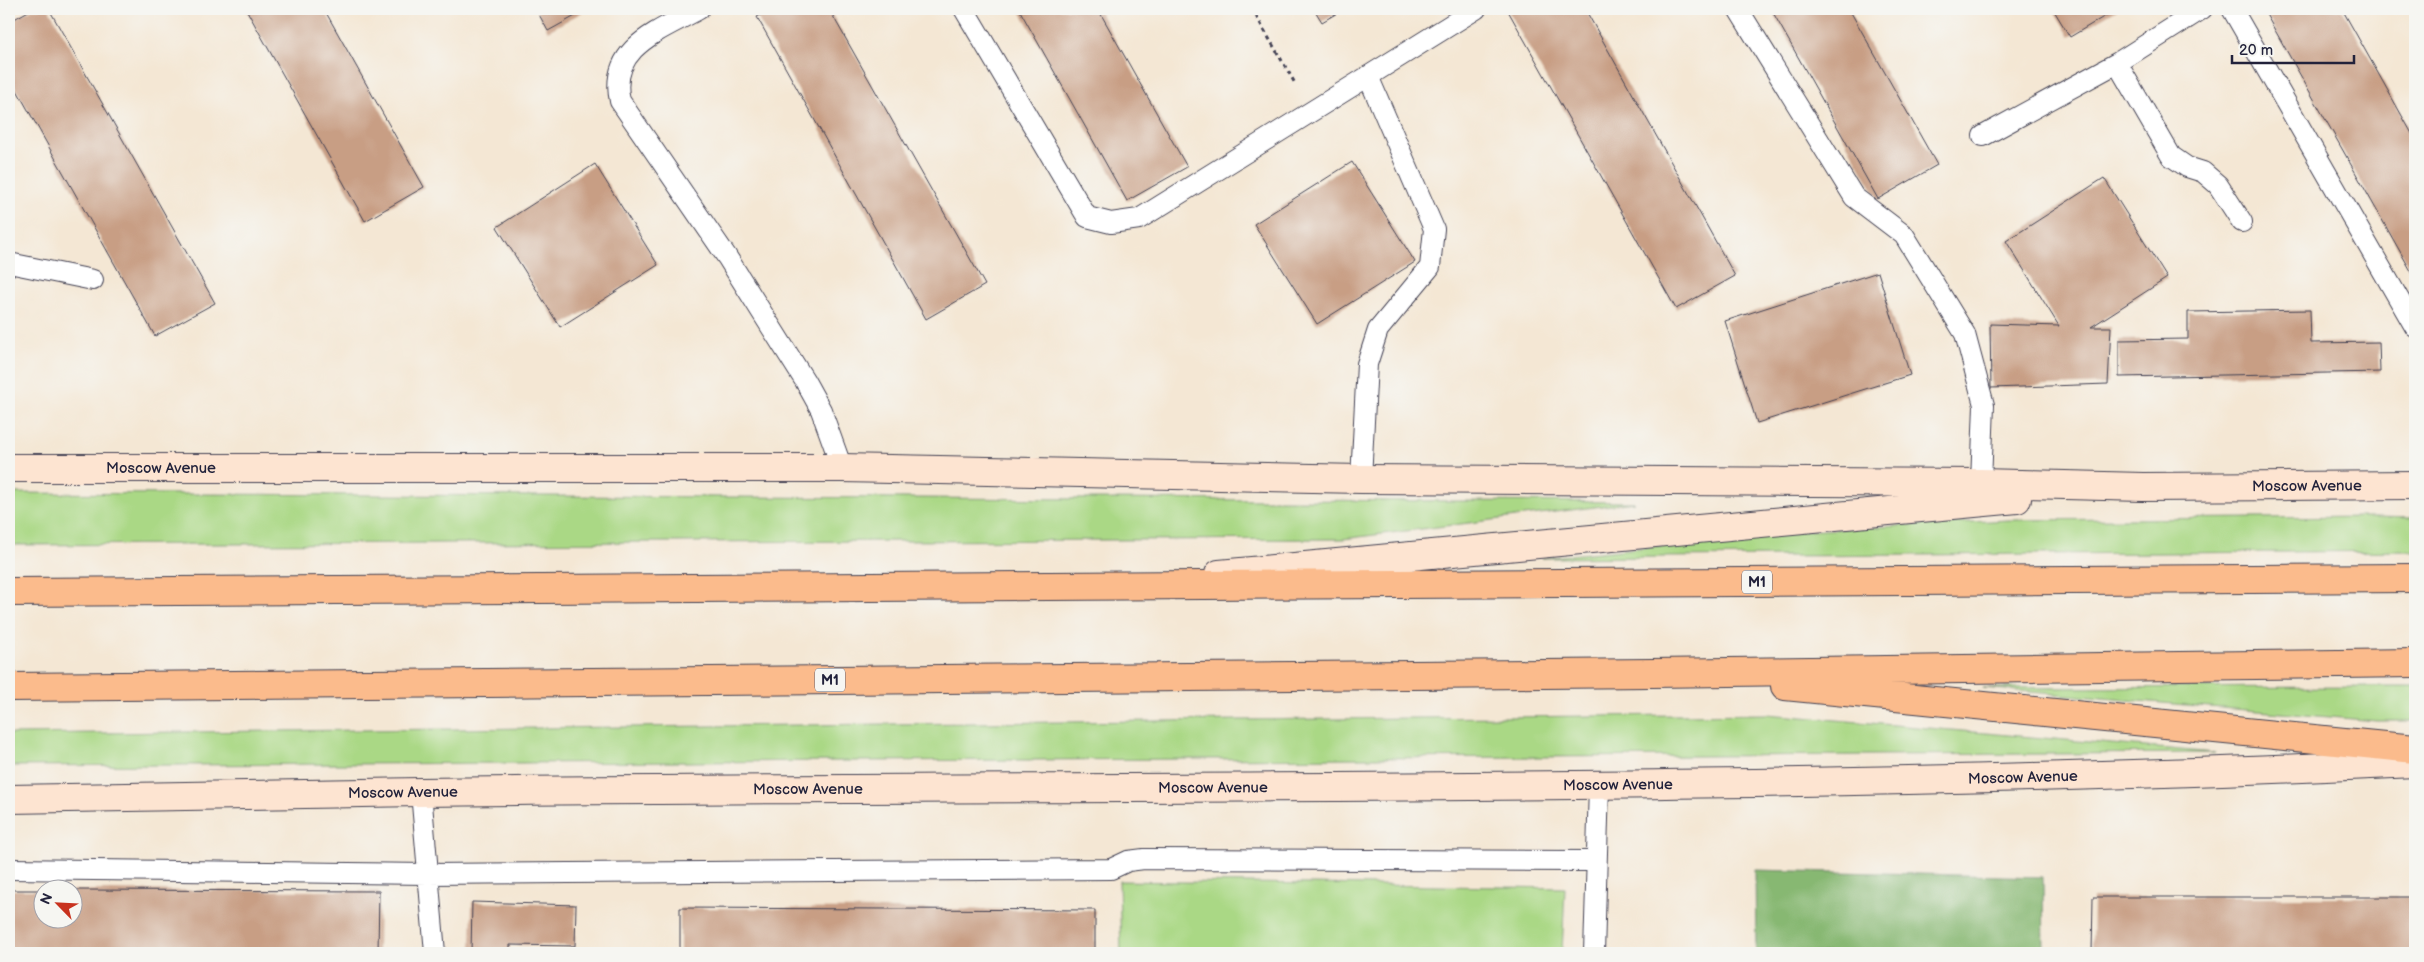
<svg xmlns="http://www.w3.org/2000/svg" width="2424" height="962" font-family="'Balsamiq Sans',sans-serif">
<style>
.green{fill:#aad885;stroke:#667d60}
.forest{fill:#87b872;stroke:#546d56}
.building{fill:#c89e84}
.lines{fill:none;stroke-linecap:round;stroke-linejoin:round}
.lane-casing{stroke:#424052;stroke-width:22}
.secondary-casing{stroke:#424052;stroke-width:30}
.highway-casing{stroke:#424052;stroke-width:30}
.path{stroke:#424052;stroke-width:3;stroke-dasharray:4 4;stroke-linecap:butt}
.lane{stroke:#fff;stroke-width:20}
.secondary{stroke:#fde4d1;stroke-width:28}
.highway{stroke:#fbbb8c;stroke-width:28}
.labels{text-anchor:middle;stroke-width:5;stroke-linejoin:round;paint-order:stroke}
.shield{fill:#f6f6f2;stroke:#626272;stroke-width:1}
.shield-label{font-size:14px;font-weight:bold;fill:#22223b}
.street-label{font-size:15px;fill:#22223b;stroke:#f6f6f2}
</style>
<rect width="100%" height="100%" fill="#f6f6f2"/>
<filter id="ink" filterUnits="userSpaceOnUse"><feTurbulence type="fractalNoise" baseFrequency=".02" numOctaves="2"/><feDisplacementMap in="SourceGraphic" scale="10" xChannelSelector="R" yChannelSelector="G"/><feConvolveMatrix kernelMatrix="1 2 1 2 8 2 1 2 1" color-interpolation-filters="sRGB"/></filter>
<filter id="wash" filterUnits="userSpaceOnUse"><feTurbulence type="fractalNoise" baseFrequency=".0096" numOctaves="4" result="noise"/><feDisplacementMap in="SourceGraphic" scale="20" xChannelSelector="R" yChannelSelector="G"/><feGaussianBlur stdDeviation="1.12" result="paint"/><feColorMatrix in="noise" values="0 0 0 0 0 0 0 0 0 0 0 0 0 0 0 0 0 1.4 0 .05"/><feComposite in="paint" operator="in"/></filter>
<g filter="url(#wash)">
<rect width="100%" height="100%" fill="#f4e7d4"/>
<path class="green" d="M9 493 1634 502 1343 539 9 545Z
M2376 517 2415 518V551L1542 558 1804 531 2009 520Z
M2415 687V721H2377L1983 688Z
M1767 714 2215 753 9 766V734Z
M1119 881 1565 888 1562 953H1121Z"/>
<path class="forest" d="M1755 870 2043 877 2044 953H1756Z"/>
<g id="blocks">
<path class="building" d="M32 9H49L215 303 155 336 9 76V22Z
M246 9H324L424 187 365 221Z
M536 9H588L548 31Z
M772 9H829L985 285 926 319 757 17Z
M1019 9H1098L1187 167 1127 201Z
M1314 9H1344L1322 22Z
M1507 9H1585L1735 276 1676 309Z
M1771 9H1849L1937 165 1878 199Z
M2053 9H2117L2070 37Z
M2263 9H2342L2415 139V278Z
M1352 162 1415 262 1317 324 1254 224Z
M595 164 658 265 560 327 497 227Z
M2104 178 2167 278 2091 327H2111L2108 384 1991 388 1990 324 2059 326 2006 241Z
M1878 272 1910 375 1757 423 1725 321Z
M2310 310 2311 343 2379 342 2380 372 2119 377V340L2188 339V312Z
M9 890H42V920H72V890L379 891 378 953H9Z
M2093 897H2415V953H2092Z
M472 902 576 905 575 946 510 945V953H471Z
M680 908 1095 910V953H680Z"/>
</g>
</g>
<g filter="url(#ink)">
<use href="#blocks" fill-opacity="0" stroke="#424052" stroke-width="1"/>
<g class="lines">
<g class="lane-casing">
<path id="lane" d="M699 9C660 31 608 47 620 101L727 257 805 381 821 410 842 468
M964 9 1087 217 1111 223 1139 219 1476 9
M1738 9 1854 197 1904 235 1965 334 1984 405 1981 483
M2232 9 2415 327
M2117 63 2171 156 2187 167 2203 172 2218 185 2242 222
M1983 136 2117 63 2202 9
M9 263 93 280
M1361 479 1367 364 1378 330 1430 267 1434 229 1368 76
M421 792 435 953
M9 869 428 874 1111 869 1128 861 1144 859 1596 861
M1594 953 1599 786"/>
</g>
<g class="secondary-casing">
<g id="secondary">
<path id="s1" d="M9 468H842L1361 479 1981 483 2143 487 2415 485"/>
<path d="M1219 574 2017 499"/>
<path id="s2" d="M9 799C146 797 283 794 420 792 1085 784 1751 795 2415 763"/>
</g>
</g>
<g class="highway-casing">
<path id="highway" d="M9 592 2415 578
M1785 686 2415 749
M9 687 1652 673 2415 663"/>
</g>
<path class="path" d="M1252 9 1296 85"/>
<use href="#lane" class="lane"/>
<use href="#secondary" class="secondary"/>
<use href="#highway" class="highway"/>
</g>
</g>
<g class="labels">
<g class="shield">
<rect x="1742" y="570.5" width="30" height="23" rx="4"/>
<rect x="815" y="668.5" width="30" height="23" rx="4"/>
</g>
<g class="shield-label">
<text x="1757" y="587">M1</text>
<text x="830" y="685">M1</text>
</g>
<g class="street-label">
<text dy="5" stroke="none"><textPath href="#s1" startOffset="152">Moscow Avenue</textPath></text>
<text dy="5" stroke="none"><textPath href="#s1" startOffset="2298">Moscow Avenue</textPath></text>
<text dy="5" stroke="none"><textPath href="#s2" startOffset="2014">Moscow Avenue</textPath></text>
<text dy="5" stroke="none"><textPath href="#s2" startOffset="1609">Moscow Avenue</textPath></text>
<text dy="5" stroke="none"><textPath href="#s2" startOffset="1204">Moscow Avenue</textPath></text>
<text dy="5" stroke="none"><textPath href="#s2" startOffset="799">Moscow Avenue</textPath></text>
<text dy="5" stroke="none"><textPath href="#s2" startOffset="394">Moscow Avenue</textPath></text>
</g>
</g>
<rect width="2424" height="962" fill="none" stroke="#f6f6f2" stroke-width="30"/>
<g transform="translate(58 904) rotate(294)"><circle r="24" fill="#f6f6f2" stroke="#a1a1a9"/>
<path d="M0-4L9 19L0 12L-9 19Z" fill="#c8321e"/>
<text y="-8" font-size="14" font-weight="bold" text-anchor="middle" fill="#22223b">N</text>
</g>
<path d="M2232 55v8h122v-8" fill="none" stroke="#22223b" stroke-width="2.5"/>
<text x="2239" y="55" font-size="15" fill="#22223b" stroke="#f6f6f2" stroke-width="4" paint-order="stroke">20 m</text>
</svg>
